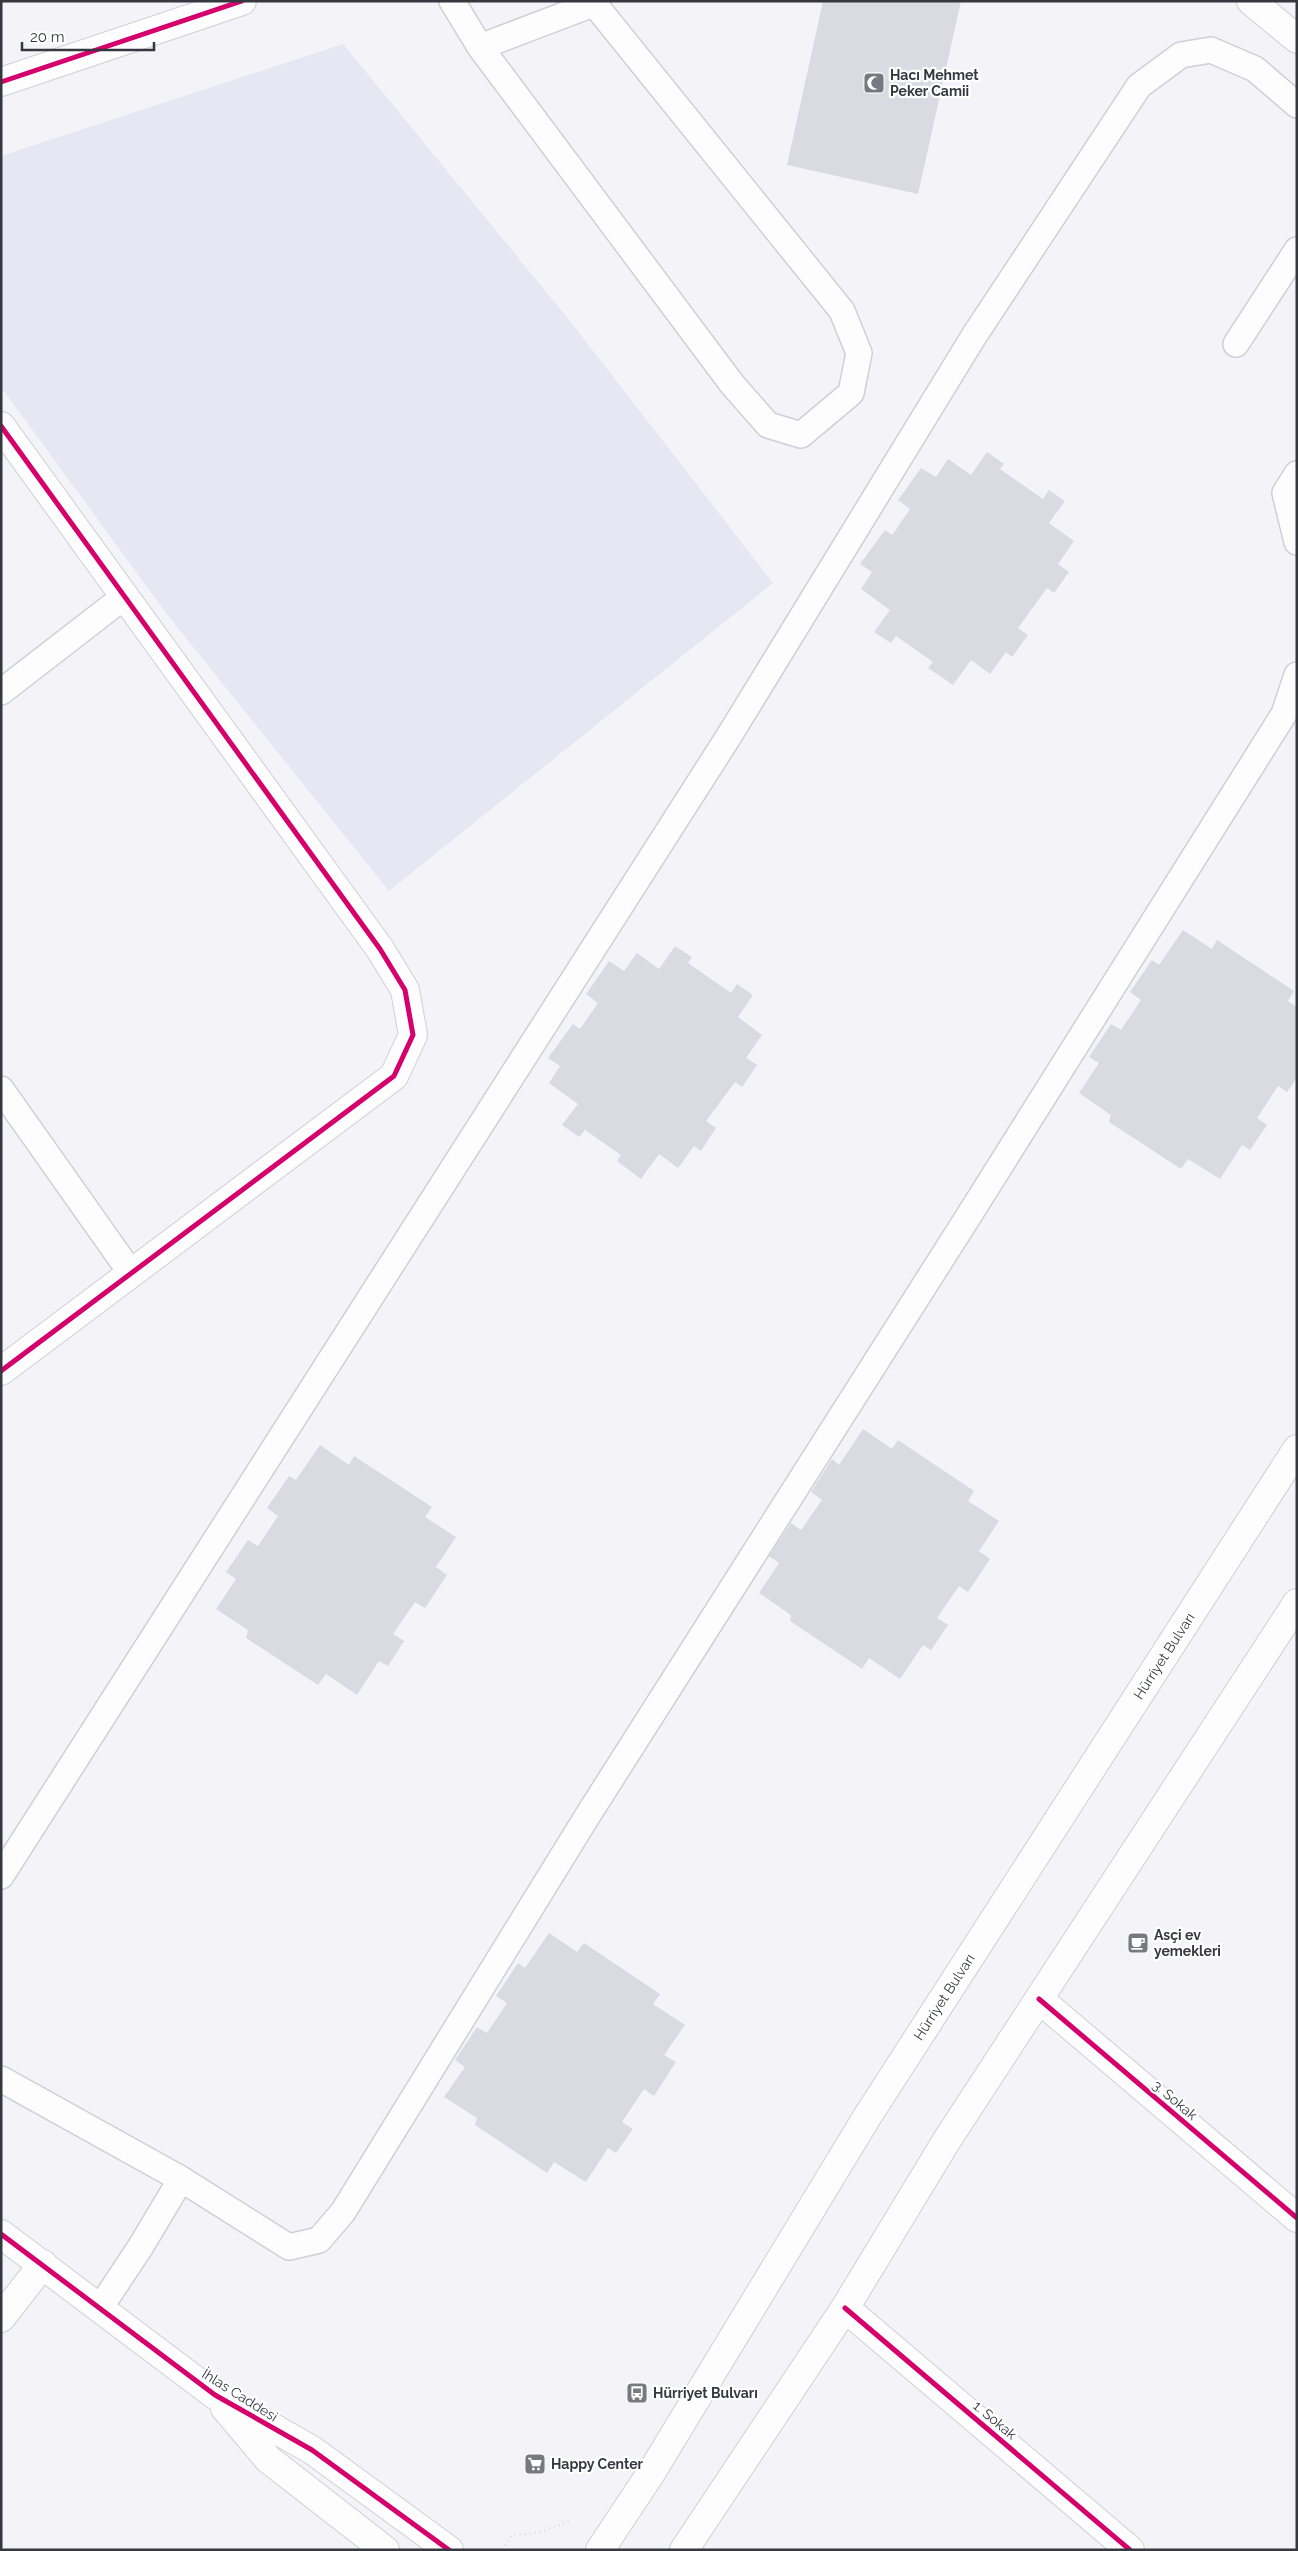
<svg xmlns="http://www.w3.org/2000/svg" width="1298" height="2551" font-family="Raleway,sans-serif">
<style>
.built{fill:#e6e7f3}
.building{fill:#dadbe2}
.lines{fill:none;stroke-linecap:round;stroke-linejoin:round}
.service-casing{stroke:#cfd0d7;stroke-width:28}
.minor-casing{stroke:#cfd0d7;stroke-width:30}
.tertiary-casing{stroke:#cfd0d7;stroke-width:30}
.secondary-casing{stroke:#cfd0d7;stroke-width:30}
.primary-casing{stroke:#cfd0d7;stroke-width:30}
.path{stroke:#dedfe0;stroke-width:3;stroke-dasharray:1 4;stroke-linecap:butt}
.service{stroke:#fdfdfe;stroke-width:25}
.minor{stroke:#fdfdfe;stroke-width:28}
.tertiary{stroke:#fdfdfe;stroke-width:28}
.secondary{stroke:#fdfdfe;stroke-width:28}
.primary{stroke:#fdfdfe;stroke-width:28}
.cycleway-casing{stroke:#fff;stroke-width:8}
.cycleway{stroke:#d6006c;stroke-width:5}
.labels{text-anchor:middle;stroke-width:4.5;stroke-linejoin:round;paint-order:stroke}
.poi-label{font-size:14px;font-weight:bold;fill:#363840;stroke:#fff;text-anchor:start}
.street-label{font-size:14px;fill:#363840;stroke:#fff}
</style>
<rect width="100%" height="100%" fill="#f3f3f8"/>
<path class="built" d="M343 44 570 321 773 583 389 891 166 613 1 387V156Z"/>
<path class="building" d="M823 1H961L918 194 787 165Z
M987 452 1004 464 1000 469 1043 499 1049 490 1065 501 1049 523 1074 541 1058 564 1069 572 1054 593 1047 588 1018 628 1028 635 1012 657 1006 652 990 674 971 660 953 685 928 668 933 662 896 636 891 643 874 632 890 610 861 589 872 572 860 564 885 530 892 535 910 509 898 500 921 468 936 477 948 459 971 475Z
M1183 930 1212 949 1217 940 1294 991 1288 1001 1297 1007V1078L1287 1092 1278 1086 1257 1118 1267 1125 1250 1150 1242 1145 1220 1179 1188 1159 1181 1169 1109 1122 1111 1115 1079 1093 1099 1063 1089 1057 1111 1024 1121 1030 1141 1000 1130 992 1152 960 1159 965Z
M675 946 692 957 688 963 731 993 737 984 753 995 738 1017 762 1035 746 1058 757 1065 742 1087 735 1082 706 1121 716 1128 701 1151 694 1146 678 1168 659 1154 641 1179 617 1161 621 1155 585 1130 579 1137 562 1125 578 1104 549 1083 560 1066 548 1058 573 1024 580 1029 598 1003 586 994 609 961 624 971 637 953 659 969Z
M863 1429 892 1449 898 1440 974 1491 968 1501 999 1521 979 1551 990 1559 968 1592 959 1586 937 1618 948 1625 931 1650 923 1645 900 1679 869 1658 862 1669 790 1621 791 1615 759 1593 779 1563 769 1556 791 1523 801 1530 822 1500 811 1492 832 1459 839 1465Z
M320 1445 349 1465 354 1456 432 1507 425 1517 456 1537 436 1567 447 1575 425 1608 415 1602 393 1634 404 1641 388 1666 379 1661 357 1695 326 1674 318 1685 246 1638 248 1630 216 1609 236 1579 226 1572 248 1540 258 1546 278 1516 267 1508 289 1476 296 1480Z
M549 1933 577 1952 584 1943 660 1994 653 2004 685 2025 664 2055 676 2062 654 2096 644 2089 622 2122 633 2129 616 2153 608 2148 586 2182 554 2162 547 2173 475 2125 477 2118 444 2097 465 2067 455 2060 477 2027 487 2033 507 2003 496 1996 518 1963 525 1968Z"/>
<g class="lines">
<g class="service-casing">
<path id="service" d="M452 1 480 47 732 384 768 425 801 435 851 393 859 353 842 311 592 1
M480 47 593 4
M1236 344 1297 250
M1297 474 1285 493 1297 542
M1 692 125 596
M1 1089 131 1273
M1 1876 729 736 974 336 1139 86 1181 55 1211 50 1255 69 1297 105
M1 2079 181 2179 289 2247 319 2240 343 2212 588 1815 968 1217 1284 714 1297 675
M100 2308 141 2246 181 2179"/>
</g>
<g class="minor-casing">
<path id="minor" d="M1 426 380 949 405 990 413 1035 394 1076 1 1371
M1039 1999 1297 2218
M845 2308 1130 2550"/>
</g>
<g class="tertiary-casing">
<path id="tertiary" d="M1 82 242 1
M1 2234 215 2395 312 2450 449 2550
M1 2318 43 2264
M225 2408 268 2459 385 2550"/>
</g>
<g class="secondary-casing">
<path id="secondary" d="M1251 1 1297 39"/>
</g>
<g class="primary-casing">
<path id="primary" d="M600 2550 651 2473 867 2117 1297 1449
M684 2550 845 2308 947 2140 1297 1603"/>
</g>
<path class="path" d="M503 2550 511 2536 541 2532 572 2520"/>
<use href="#service" class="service"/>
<use href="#minor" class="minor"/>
<use href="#tertiary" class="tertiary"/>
<use href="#secondary" class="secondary"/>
<use href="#primary" class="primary"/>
<g class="cycleway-casing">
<path id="cycleway" d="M1 82 242 1
M1 426 380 949 405 990 413 1035 394 1076 1 1371
M1039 1999 1297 2218
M1 2234 215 2395 312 2450 449 2550
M845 2308 1130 2550"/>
</g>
<use href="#cycleway" class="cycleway"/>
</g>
<defs>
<g id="mosque-square" transform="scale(1.125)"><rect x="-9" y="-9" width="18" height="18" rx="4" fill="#787980" stroke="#fff"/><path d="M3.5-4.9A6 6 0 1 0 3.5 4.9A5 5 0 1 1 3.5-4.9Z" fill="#fff"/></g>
<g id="cafe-square" transform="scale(1.125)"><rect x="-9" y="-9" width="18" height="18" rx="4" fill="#787980" stroke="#fff"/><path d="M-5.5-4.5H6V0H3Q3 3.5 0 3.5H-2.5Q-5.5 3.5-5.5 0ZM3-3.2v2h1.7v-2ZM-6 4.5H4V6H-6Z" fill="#fff"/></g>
<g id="bus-square" transform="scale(1.125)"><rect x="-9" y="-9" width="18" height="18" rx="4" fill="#787980" stroke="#fff"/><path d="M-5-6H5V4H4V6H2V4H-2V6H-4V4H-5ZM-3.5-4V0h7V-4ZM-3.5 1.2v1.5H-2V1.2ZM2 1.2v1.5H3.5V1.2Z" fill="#fff"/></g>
<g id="supermarket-square" transform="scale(1.125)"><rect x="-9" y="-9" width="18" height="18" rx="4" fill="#787980" stroke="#fff"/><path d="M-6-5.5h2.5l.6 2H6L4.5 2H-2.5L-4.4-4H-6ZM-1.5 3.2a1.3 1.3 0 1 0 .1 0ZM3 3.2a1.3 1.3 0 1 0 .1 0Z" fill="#fff"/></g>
</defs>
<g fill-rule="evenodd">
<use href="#mosque-square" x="874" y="83"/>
<use href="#cafe-square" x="1138" y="1943"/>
<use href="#bus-square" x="637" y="2393"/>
<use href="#supermarket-square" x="535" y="2464"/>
</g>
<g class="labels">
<g class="poi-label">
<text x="890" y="80">Hacı Mehmet<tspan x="890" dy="16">Peker Camii</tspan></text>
<text x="1154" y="1940">Asçi ev<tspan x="1154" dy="16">yemekleri</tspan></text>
<text x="653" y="2398">Hürriyet Bulvarı</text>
<text x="551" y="2469">Happy Center</text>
</g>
<g class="street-label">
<text transform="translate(1164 1656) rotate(-57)" y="5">Hürriyet Bulvarı</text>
<text transform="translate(944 1997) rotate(-57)" y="5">Hürriyet Bulvarı</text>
<text transform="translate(1175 2100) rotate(40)" y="5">3. Sokak</text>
<text transform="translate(240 2395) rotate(32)" y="5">İhlas Caddesi</text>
<text transform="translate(995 2420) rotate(40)" y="5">1. Sokak</text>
</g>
</g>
<rect width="1298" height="2551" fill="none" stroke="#363840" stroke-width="5"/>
<path d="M22 42v8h132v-8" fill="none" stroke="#363840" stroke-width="2.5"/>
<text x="30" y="42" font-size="15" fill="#363840" stroke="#ffffff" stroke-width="4" paint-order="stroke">20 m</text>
</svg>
